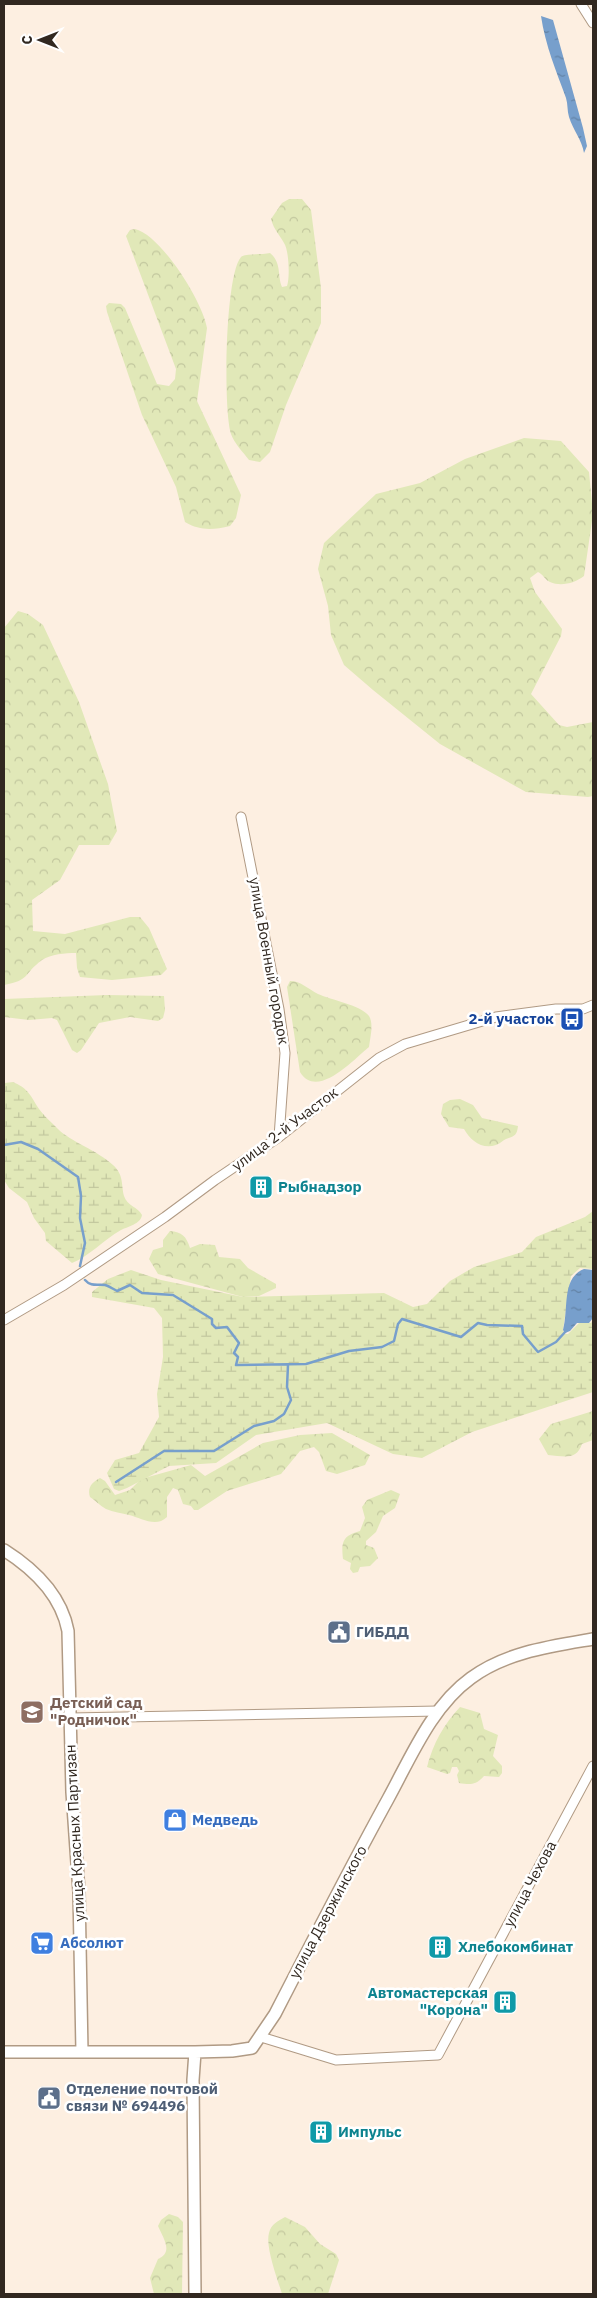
<svg xmlns="http://www.w3.org/2000/svg" width="597" height="2298" font-family="'IBM Plex Sans',sans-serif">
<style>
.forest{fill:url(#forest-crowns)}
.wetland{fill:url(#wetland-marsh)}
.water{fill:url(#water-ripples)}
.lines{fill:none;stroke-linecap:round;stroke-linejoin:round}
.stream{stroke:#779fcc;stroke-width:2.5}
.minor-casing{stroke:#b09a84;stroke-width:11}
.tertiary-casing{stroke:#b09a84;stroke-width:14}
.minor{stroke:#fff;stroke-width:9}
.tertiary{stroke:#fff;stroke-width:11}
.labels{text-anchor:middle;stroke-width:5;stroke-linejoin:round;paint-order:stroke}
.street-label{font-size:15px;fill:#312820;stroke:#fff}
.transit-label{font-size:15px;font-weight:bold;fill:#164399;stroke:#fff;text-anchor:end}
.culture-label{font-size:15px;font-weight:bold;fill:#0d838f;stroke:#fff;text-anchor:start}
.service-label{font-size:15px;font-weight:bold;fill:#4e5e75;stroke:#fff;text-anchor:start}
.education-label{font-size:15px;font-weight:bold;fill:#785e54;stroke:#fff;text-anchor:start}
.shop-label{font-size:15px;font-weight:bold;fill:#366cbe;stroke:#fff;text-anchor:start}
</style>
<defs>
<pattern id="forest-crowns" width="20" height="18" patternUnits="userSpaceOnUse" patternTransform="scale(1.25)"><rect width="20" height="18" fill="#e1e8b8"/><path d="M2 6a3 3 0 1 1 6 0M12 15a3 3 0 1 1 6 0" fill="none" stroke="#c2c79e"/></pattern>
<pattern id="wetland-marsh" width="20" height="14" patternUnits="userSpaceOnUse" patternTransform="scale(1.25)"><rect width="20" height="14" fill="#e1e8b8"/><path d="M1 5h8M5 5V1M11 12h8M15 12V8" fill="none" stroke="#c2c79e"/></pattern>
<pattern id="water-ripples" width="26" height="14" patternUnits="userSpaceOnUse" patternTransform="scale(1.25)"><rect width="26" height="14" fill="#779fcc"/><path d="M2 4q2-2 4 0t4 0M15 11q2-2 4 0t4 0" fill="none" stroke="#6282a5"/></pattern>
</defs>
<rect width="100%" height="100%" fill="#fdefe1"/>
<path class="forest" d="M289 199H302L311 210 321 288V323L286 405 270 452 260 462 249 460C243 452 234 443 231 434 223 409 225 275 241 257 245 253 263 255 270 253 282 263 277 275 282 287L287 286C290 278 289 250 284 243 279 234 274 230 271 219L282 203Z
M135 229C161 235 203 302 207 328L197 401 241 495 236 518 230 526C213 530 200 531 185 522L176 487 142 415 107 312 106 306 109 303 121 304 125 308 157 384 169 386 175 379 176 369 126 236 130 230Z
M524 438 561 441 589 472 593 514 584 576C575 583 561 587 550 582 545 580 543 574 538 572L530 578 535 592 562 629 561 636 531 694 559 725 567 727 593 722V796L588 797 526 792 440 744 373 690 344 665 331 635 328 606 318 569 324 543 376 494 420 483 465 459Z
M18 611 28 614 43 625 79 702 108 784 117 831 109 845H79L60 880 32 900 33 931 65 934 130 917H140L149 928 167 969 161 975 112 980 80 977 77 968 76 953C65 953 51 954 42 960 23 974 31 980 4 985V628Z
M290 981C301 981 308 989 318 994 331 1000 361 1005 369 1016 374 1024 370 1038 369 1047 353 1060 317 1100 300 1072L287 987Z
M107 995 164 996 165 1010 163 1018 158 1021 130 1017 99 1023 81 1050 77 1053 72 1050 57 1020 52 1018 29 1020 4 1017V999Z
M460 1099 473 1105 482 1118 518 1126C517 1136 514 1136 506 1139 503 1140 500 1144 496 1145 482 1150 470 1140 464 1129L449 1127 441 1114 443 1104 450 1100Z
M170 1231C182 1232 186 1236 190 1248L200 1244 215 1245 219 1257 240 1259 248 1268 276 1284V1288L259 1296 243 1297 158 1274 149 1259 153 1250 163 1247V1240Z
M593 1411V1440L582 1444C576 1461 564 1456 548 1455L539 1439 551 1424Z
M332 1433 370 1455 365 1465 337 1474 326 1471 319 1452 314 1447 300 1451 281 1474 227 1491 198 1510H194L191 1506 183 1504 178 1490 173 1488 167 1497V1517C156 1528 141 1518 129 1515 122 1513 113 1512 106 1509 100 1506 95 1500 90 1497 87 1488 92 1482 100 1478L105 1481 115 1495 130 1490 141 1479 191 1465 205 1476 263 1443 300 1435Z
M391 1490 400 1494 395 1508 383 1516 376 1532 366 1541V1545L374 1548 378 1558 370 1566 360 1567 358 1572 353 1573 350 1569 351 1563 343 1559C341 1541 343 1536 360 1531L365 1518 362 1507 367 1500Z
M460 1707 480 1713 484 1729 498 1735 493 1756 502 1766V1773L499 1777 484 1776C476 1785 471 1785 459 1783L457 1775 459 1771 457 1767H452L450 1773 447 1774 427 1767C433 1743 444 1724 460 1707Z
M169 2214 178 2217 183 2222 182 2294H154L150 2278 158 2259C174 2252 163 2238 158 2226L161 2220Z
M285 2217 305 2227 320 2244 336 2254 339 2260 328 2294H282C278 2280 265 2247 269 2233 271 2224 278 2221 285 2217Z"/>
<path class="wetland" d="M13 1082C27 1088 30 1094 37 1106 42 1114 51 1122 58 1129 71 1142 97 1150 113 1165 124 1175 121 1184 124 1196 127 1206 138 1207 142 1215 141 1224 127 1227 121 1230 103 1240 90 1256 72 1263L46 1241 45 1233 34 1218 27 1202 9 1188 4 1180V1087L5 1083Z
M593 1211V1269L580 1268 571 1276 563 1330 565 1334H568L579 1323H591L593 1320V1392L472 1432 422 1458 393 1454 327 1423 256 1435 216 1463 169 1466 127 1488 119 1491 114 1489 107 1473 115 1460 139 1453 159 1417 157 1394 163 1357 162 1318 154 1308 92 1297V1292L108 1279 131 1270 161 1280 243 1297 384 1293 413 1307 427 1304 450 1281 474 1267 522 1252 536 1237 585 1217Z"/>
<path class="water" d="M541 16 553 20 583 128 587 146 584 153C582 140 573 130 569 117 567 111 568 104 566 98 556 71 545 44 541 16Z
M584 1269 593 1270V1318L589 1323H577L570 1331 565 1333 563 1330C569 1309 561 1278 584 1269Z"/>
<g class="lines">
<path class="stream" d="M4 1145 21 1142 38 1149 78 1177 81 1196 80 1218 85 1243 80 1266
M85 1280C91 1287 97 1284 105 1285 109 1286 113 1289 117 1291L130 1285 142 1293 173 1295 212 1319V1324L216 1328 227 1327 239 1343 234 1353 238 1357 236 1365 306 1364 349 1351 382 1347 394 1341 398 1324 402 1319 461 1337 478 1323 487 1325 522 1326 523 1334 538 1352 556 1342 566 1331
M116 1482 164 1451H214L254 1426 274 1421 284 1414 291 1400 287 1387 288 1365"/>
<g class="minor-casing">
<path id="minor" d="M581 4 593 23
M241 817 279 1009 285 1053 279 1137
M4 1320 64 1285 165 1217 215 1180 279 1137 379 1058 405 1044 496 1017 556 1009H583L593 1005
M71 1718 438 1711
M261 2037 336 2060 438 2055 593 1766"/>
</g>
<g class="tertiary-casing">
<path id="tertiary" d="M4 1550C34 1569 61 1594 68 1631L72 1792 79 1892 82 2052
M4 2052H195L232 2051 252 2048 275 2014C312 1942 349 1870 388 1799 411 1757 432 1706 471 1678 506 1652 552 1646 593 1639
M195 2052 193 2080 195 2294"/>
</g>
<use href="#minor" class="minor"/>
<use href="#tertiary" class="tertiary"/>
</g>
<defs>
<g id="bus-square" transform="scale(1.25)"><rect x="-9" y="-9" width="18" height="18" rx="4" fill="#1a4fb4" stroke="#fff"/><path d="M-5-6H5V4H4V6H2V4H-2V6H-4V4H-5ZM-3.5-4V0h7V-4ZM-3.5 1.2v1.5H-2V1.2ZM2 1.2v1.5H3.5V1.2Z" fill="#fff"/></g>
<g id="building-square" transform="scale(1.25)"><rect x="-9" y="-9" width="18" height="18" rx="4" fill="#0f9aa8" stroke="#fff"/><path d="M-4-6H4V6H1V3H-1V6H-4ZM-2.5-4.3h1.7v1.8h-1.7ZM.8-4.3h1.7v1.8H.8ZM-2.5-1h1.7V.8h-1.7ZM.8-1h1.7V.8H.8Z" fill="#fff"/></g>
<g id="civic-square" transform="scale(1.25)"><rect x="-9" y="-9" width="18" height="18" rx="4" fill="#5c6f8a" stroke="#fff"/><path d="M-.6-6.5H3V-4.5H.6V-3L4-1V1h2V6H-6V1h2V-1L-.6-3ZM-1.2 2.5V6h2.4V2.5Z" fill="#fff"/></g>
<g id="school-square" transform="scale(1.25)"><rect x="-9" y="-9" width="18" height="18" rx="4" fill="#8d6e63" stroke="#fff"/><path d="M0-5L7-2L0 1L-7-2ZM-4 1L0 2.5L4 1V4Q0 6-4 4Z" fill="#fff"/></g>
<g id="shop-square" transform="scale(1.25)"><rect x="-9" y="-9" width="18" height="18" rx="4" fill="#3f7fe0" stroke="#fff"/><path d="M-5-2.5h2.3a2.7 3.5 0 0 1 5.4 0H5L5.5 6h-11ZM-1.5-2.5h3a1.5 2.3 0 0 0-3 0Z" fill="#fff"/></g>
<g id="supermarket-square" transform="scale(1.25)"><rect x="-9" y="-9" width="18" height="18" rx="4" fill="#3f7fe0" stroke="#fff"/><path d="M-6-5.5h2.5l.6 2H6L4.5 2H-2.5L-4.4-4H-6ZM-1.5 3.2a1.3 1.3 0 1 0 .1 0ZM3 3.2a1.3 1.3 0 1 0 .1 0Z" fill="#fff"/></g>
</defs>
<g fill-rule="evenodd">
<use href="#bus-square" x="572" y="1019"/>
<use href="#building-square" x="261" y="1187"/>
<use href="#civic-square" x="339" y="1632"/>
<use href="#school-square" x="32" y="1712"/>
<use href="#shop-square" x="175" y="1820"/>
<use href="#supermarket-square" x="42" y="1943"/>
<use href="#building-square" x="440" y="1947"/>
<use href="#building-square" x="505" y="2002"/>
<use href="#civic-square" x="49" y="2098"/>
<use href="#building-square" x="321" y="2132"/>
</g>
<g class="labels">
<g class="street-label">
<text transform="translate(269 961) rotate(80)" y="5">улица Военный городок</text>
<text transform="translate(285 1129) rotate(-37)" y="5">улица 2-й Участок</text>
<text transform="translate(75 1833) rotate(-93)" y="5">улица Красных Партизан</text>
<text transform="translate(530 1884) rotate(-62)" y="5">улица Чехова</text>
<text transform="translate(328 1912) rotate(-62)" y="5">улица Дзержинского</text>
</g>
<g class="transit-label">
<text x="554" y="1024">2-й участок</text>
</g>
<g class="culture-label">
<text x="278" y="1192">Рыбнадзор</text>
<text x="458" y="1952">Хлебокомбинат</text>
<text x="488" y="1998" text-anchor="end">Автомастерская<tspan x="488" dy="17">"Корона"</tspan></text>
<text x="338" y="2137">Импульс</text>
</g>
<g class="service-label">
<text x="356" y="1637">ГИБДД</text>
<text x="66" y="2094">Отделение почтовой<tspan x="66" dy="17">связи № 694496</tspan></text>
</g>
<g class="education-label">
<text x="50" y="1708">Детский сад<tspan x="50" dy="17">"Родничок"</tspan></text>
</g>
<g class="shop-label">
<text x="192" y="1825">Медведь</text>
<text x="60" y="1948">Абсолют</text>
</g>
</g>
<rect width="597" height="2298" fill="none" stroke="#312820" stroke-width="10"/>
<g transform="translate(40 40) rotate(270)" stroke="#ffffff" stroke-width="4" paint-order="stroke">
<path d="M0-4L9 19L0 12L-9 19Z" fill="#312820"/>
<text y="-8" font-size="14" font-weight="bold" text-anchor="middle" fill="#312820">С</text>
</g>
</svg>
